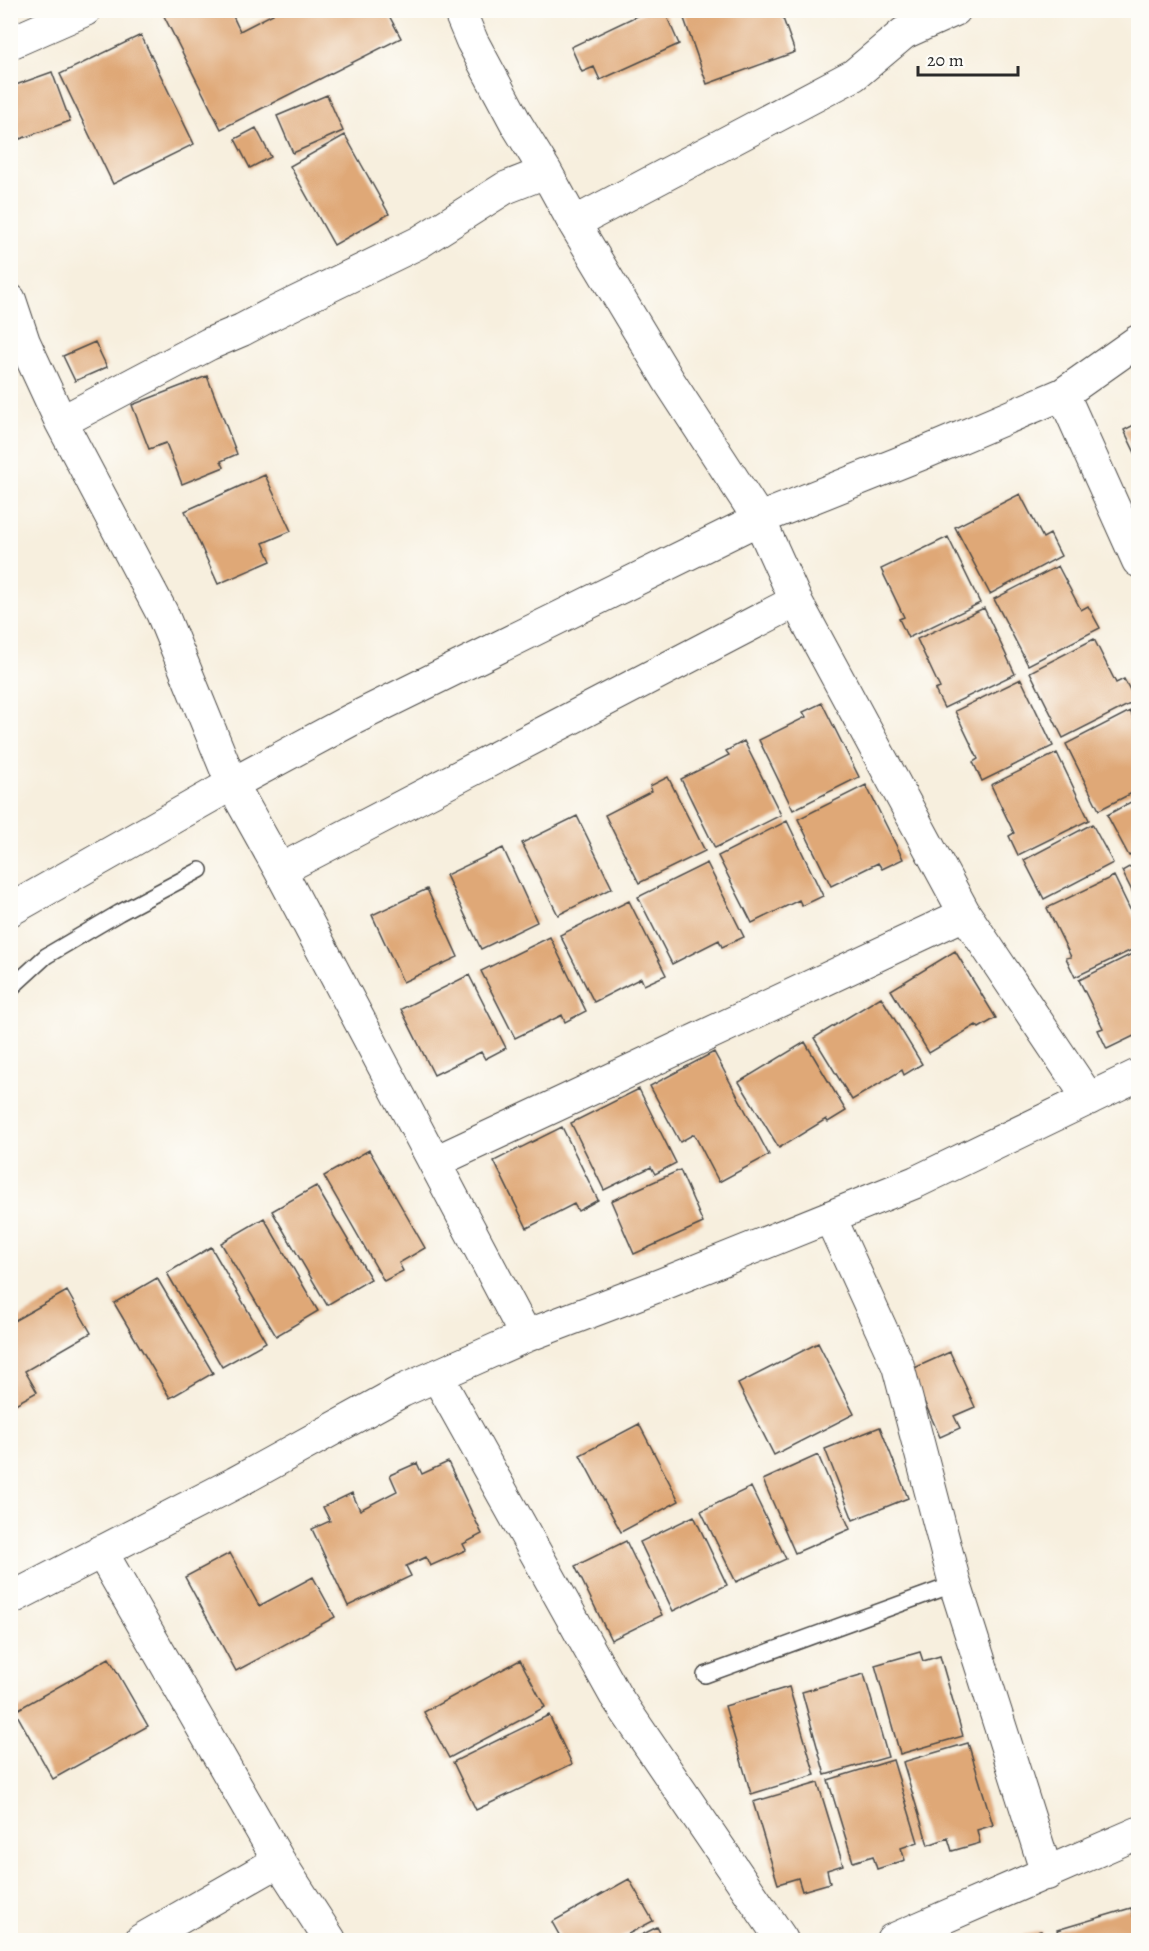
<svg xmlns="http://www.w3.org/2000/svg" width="1149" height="1951" font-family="Alegreya,serif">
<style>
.building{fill:#dfa877}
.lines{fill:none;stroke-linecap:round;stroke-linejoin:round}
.lane-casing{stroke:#4a4846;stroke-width:18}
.street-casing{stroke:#4a4846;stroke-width:34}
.lane{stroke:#fff;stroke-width:15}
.street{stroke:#fff;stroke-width:32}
</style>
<rect width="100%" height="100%" fill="#fdfcf7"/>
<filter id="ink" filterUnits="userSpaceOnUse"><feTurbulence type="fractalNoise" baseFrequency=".0167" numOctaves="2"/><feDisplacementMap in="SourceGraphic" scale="12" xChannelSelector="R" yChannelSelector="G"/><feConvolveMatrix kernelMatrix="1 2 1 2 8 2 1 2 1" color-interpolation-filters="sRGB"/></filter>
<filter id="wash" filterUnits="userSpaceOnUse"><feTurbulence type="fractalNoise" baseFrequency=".008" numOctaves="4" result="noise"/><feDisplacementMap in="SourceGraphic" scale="24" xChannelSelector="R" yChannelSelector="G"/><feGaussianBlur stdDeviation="1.35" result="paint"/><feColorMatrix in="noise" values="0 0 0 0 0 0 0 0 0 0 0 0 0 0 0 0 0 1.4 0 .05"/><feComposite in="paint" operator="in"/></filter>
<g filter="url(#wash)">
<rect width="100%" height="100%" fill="#f7efde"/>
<g id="blocks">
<path class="building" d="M170 10H230L240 31 273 14 271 10H386L401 38 221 129 163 14Z
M649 10H664L679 44 600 80 594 67 582 72 571 47Z
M681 10H780L795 52 707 84Z
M141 35 194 144 113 184 60 74Z
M52 72 70 121 20 139 10 112V87Z
M327 95 343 131 293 153 277 116Z
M256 128 271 157 250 168 235 139Z
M345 135 389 214 334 245 290 166Z
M95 342 107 367 75 381 63 356Z
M207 376 237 454 221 461 224 467 182 484 166 443 149 449 132 405Z
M1138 423V459L1124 430Z
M265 475 291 531 263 543 271 561 218 584 185 511Z
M1020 494 1043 538 1050 534 1061 556 990 594 955 527Z
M948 537 980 603 908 638 899 619 904 617 881 569Z
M1058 566 1081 610 1088 606 1100 628 1028 665 994 599Z
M984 608 1015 674 944 708 935 690 940 688 917 639Z
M1094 639 1116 683 1124 679 1136 701 1063 738 1030 672Z
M1021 679 1053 746 982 781 973 762 978 759 955 711Z
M822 703 859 777 793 810 759 740 806 717 803 712Z
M1130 711 1138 728V790L1099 810 1066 744Z
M744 741 781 815 715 848 681 779 729 755 726 751Z
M1057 753 1089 820 1018 855 1009 836 1014 833 991 785Z
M668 777 705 851 639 883 605 815 652 791 650 786Z
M866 785 903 859 882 869 878 863 831 886 798 819Z
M1138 798V851L1129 856 1107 815Z
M577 816 612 888 558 915 522 843Z
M787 821 823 896 802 906 799 900 752 923 718 856Z
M1092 824 1113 863 1044 899 1024 860Z
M503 848 537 922 481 949 446 875Z
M1138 862V903L1122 871Z
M707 863 744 937 722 947 719 940 672 964 638 897Z
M1114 876 1138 926V947L1075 977 1066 958 1071 957 1047 908Z
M427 889 458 957 403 982 372 915Z
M629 901 666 975 644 985 641 978 594 1002 560 935Z
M550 937 586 1011 565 1022 562 1015 515 1038 481 971Z
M955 951 996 1018 979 1028 976 1025 929 1053 891 990Z
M1138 951V1034L1107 1049 1098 1030 1103 1028 1079 980Z
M469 975 506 1048 485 1059 481 1052 434 1075 401 1009Z
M881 997 922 1064 904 1075 902 1070 852 1100 814 1038Z
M805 1042 846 1111 828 1122 826 1119 779 1148 739 1082Z
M714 1052 769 1155 719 1182 694 1134 680 1142 650 1086Z
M639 1089 676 1163 655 1174 651 1167 604 1190 571 1123Z
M562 1127 598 1200 578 1211 574 1204 527 1228 494 1161Z
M369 1150 425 1248 399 1263 403 1271 384 1281 324 1176Z
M680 1170 703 1223 634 1254 611 1201Z
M316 1186 371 1279 327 1305 272 1211Z
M264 1218 318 1311 276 1336 221 1243Z
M211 1247 266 1342 222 1367 167 1273Z
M157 1278 213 1373 170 1398 114 1303Z
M67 1291 91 1333 25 1371 37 1392 10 1407V1323Z
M818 1343 854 1414 774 1455 738 1384Z
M950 1352 975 1407 954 1416 960 1428 940 1437 910 1370Z
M639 1424 679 1501 621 1532 580 1455Z
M880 1427 908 1498 853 1520 825 1449Z
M818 1455 850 1529 795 1553 763 1480Z
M448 1462 482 1534 463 1544 466 1550 430 1566 426 1557 406 1566 411 1576 348 1606 312 1529 330 1521 323 1507 352 1493 360 1510 397 1491 390 1475 417 1463 422 1474Z
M751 1487 786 1559 736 1582 701 1511Z
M694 1516 727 1585 673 1611 640 1542Z
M626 1541 662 1615 611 1640 575 1566Z
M230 1553 259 1606 313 1577 335 1617 236 1671 185 1577Z
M920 1652 923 1661 940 1656 963 1736 900 1754 875 1665Z
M109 1658 148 1726 53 1779 15 1711Z
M520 1660 545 1707 449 1758 424 1712Z
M864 1674 888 1757 825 1775 802 1692Z
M789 1687 815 1775 751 1794 725 1706Z
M549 1715 572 1764 476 1810 453 1762Z
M968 1743 993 1825 977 1830 980 1843 952 1851 948 1838 928 1845 903 1762Z
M893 1760 918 1842 901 1848 905 1860 877 1869 873 1856 853 1862 828 1780Z
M818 1783 843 1865 827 1870 830 1883 802 1891 798 1878 778 1884 753 1802Z
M629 1879 653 1921 617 1940H562L552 1922Z
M1131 1908 1138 1933V1940H1060L1057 1930Z
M657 1927 664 1940H632Z
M1041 1931 1044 1940H1024L1023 1935Z"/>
</g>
</g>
<g filter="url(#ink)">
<use href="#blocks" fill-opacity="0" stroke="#4a4846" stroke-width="1.5"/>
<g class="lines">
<g class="lane-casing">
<path id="lane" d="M10 989 46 956 119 913 200 870
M705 1675 955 1584"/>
</g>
<g class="street-casing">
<path id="street" d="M459 10 472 41 517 125 546 172 574 223 669 381 759 519 796 601 965 914 1089 1099
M10 43 85 10
M574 223 854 75 904 33 955 10
M10 300 24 342 61 422 162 613 232 784 280 870 526 1336
M1063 394 1138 561
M61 422 209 344 242 330 274 313 418 243 505 188 546 172
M280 870 796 601
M10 910 232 784 351 720 759 519 924 453 1063 394 1138 341
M435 1162 965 914
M830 1217 898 1366 955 1584 1047 1874
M437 1376 615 1695 782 1940
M101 1551 279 1861 330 1940
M10 1599 235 1483 402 1391 526 1336 663 1284 916 1182 1138 1075
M141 1940 279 1861
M892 1940 1138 1833"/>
</g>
<use href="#lane" class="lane"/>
<use href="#street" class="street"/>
</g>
</g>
<rect width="1149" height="1951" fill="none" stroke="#fdfcf7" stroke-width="36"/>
<path d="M918 66v9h100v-9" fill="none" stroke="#2b2b2b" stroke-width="3"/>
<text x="927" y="66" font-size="18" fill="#2b2b2b" stroke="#fdfcf7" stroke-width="4.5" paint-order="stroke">20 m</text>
</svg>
